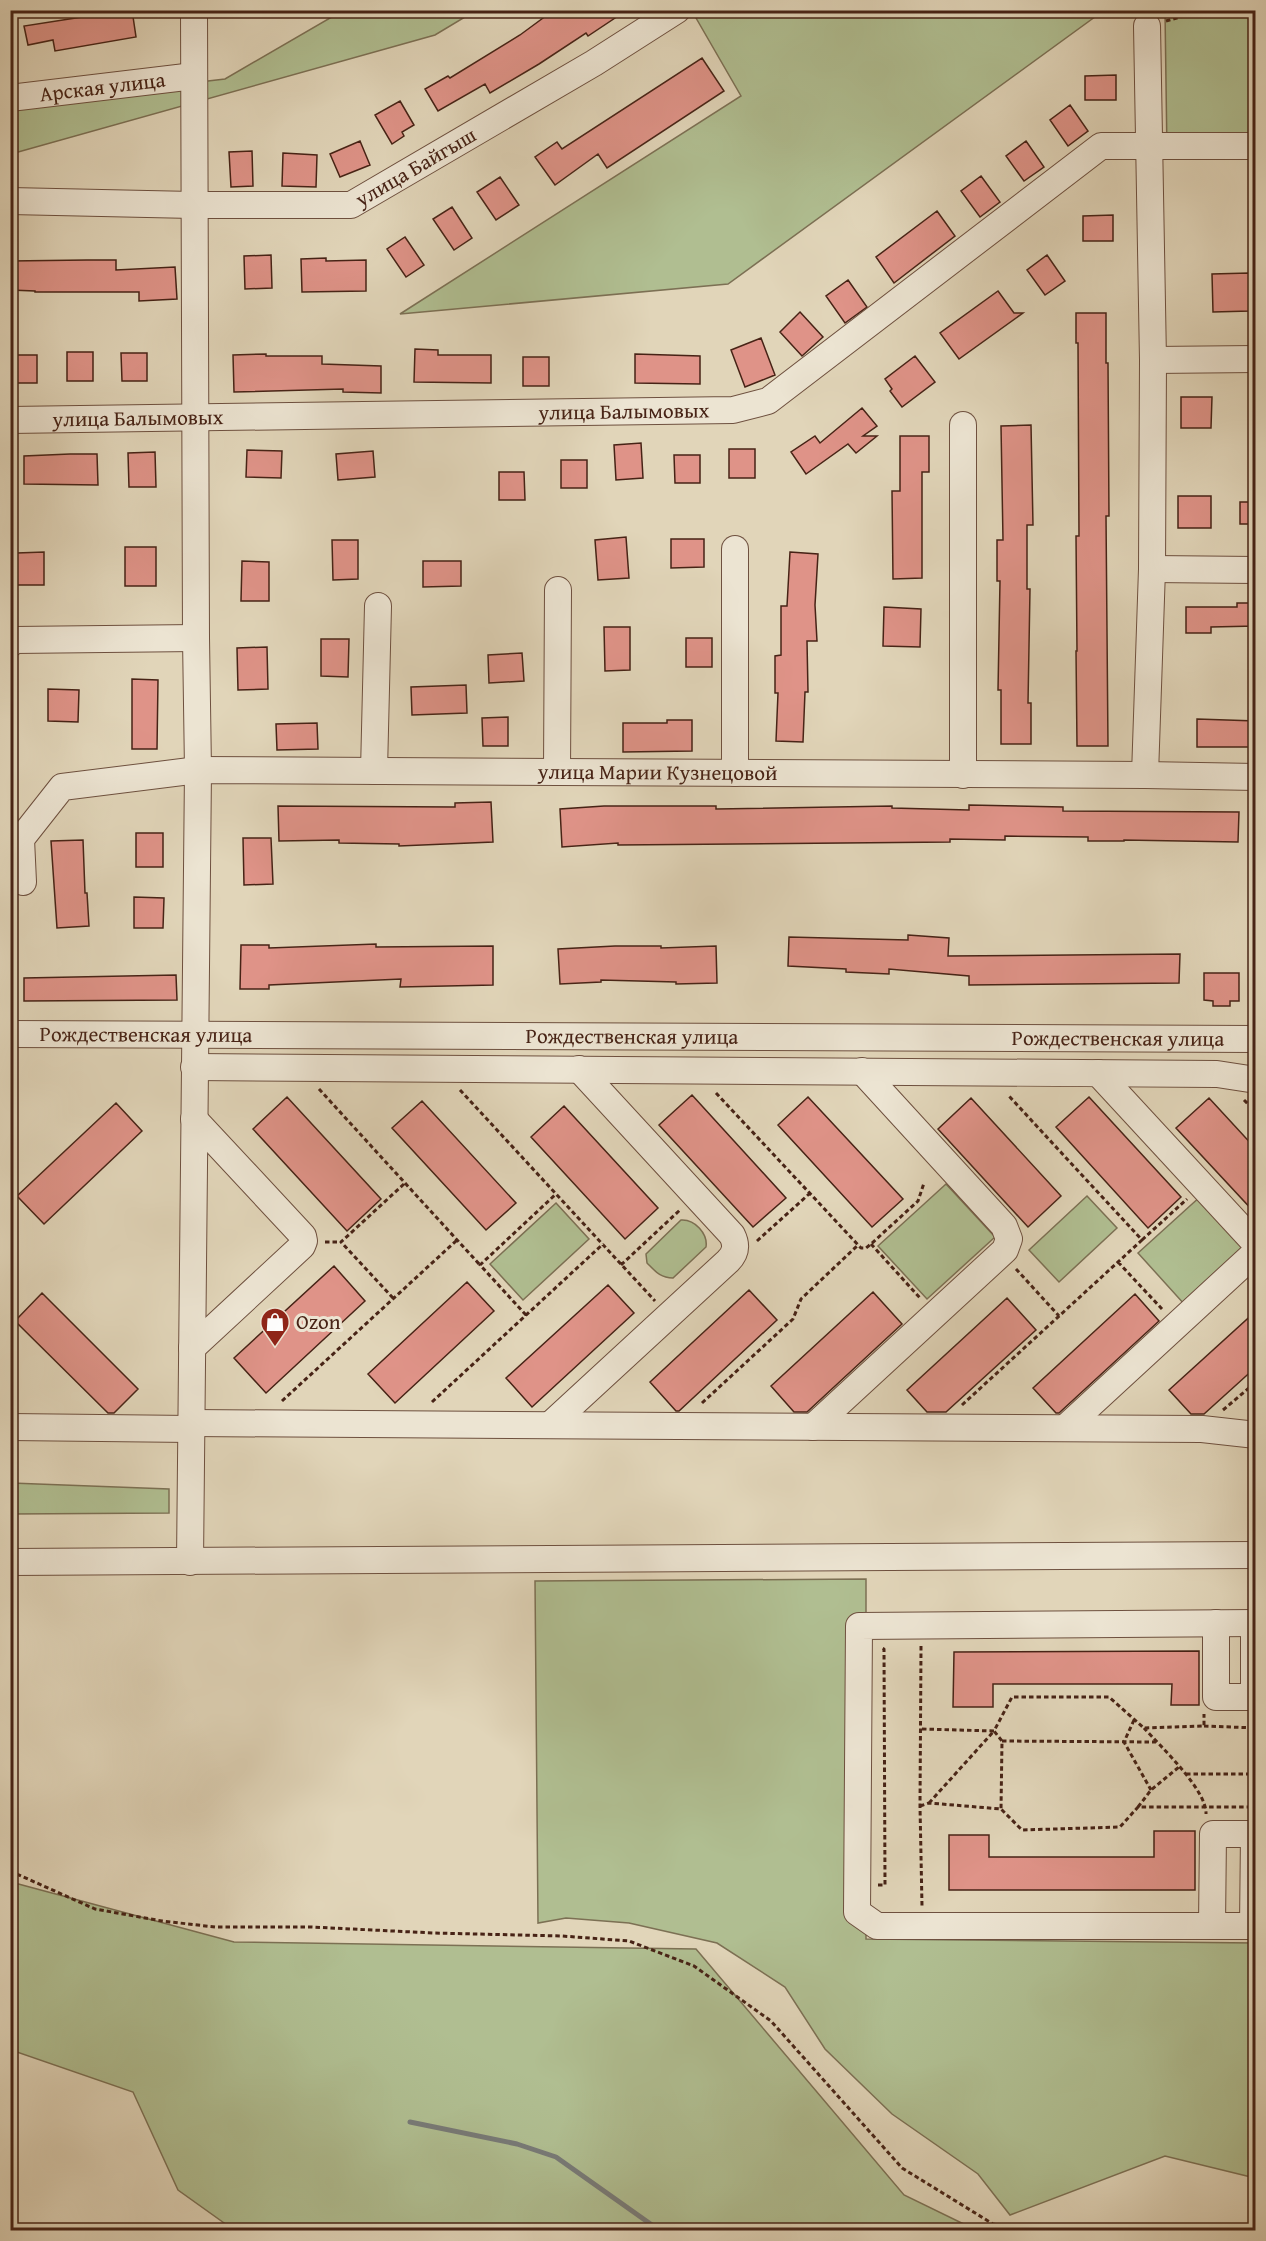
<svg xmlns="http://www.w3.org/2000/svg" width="1266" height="2241" font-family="'Gentium Book Plus',serif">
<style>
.green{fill:#b0be91;stroke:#7c7054;stroke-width:1.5}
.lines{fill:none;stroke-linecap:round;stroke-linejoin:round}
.stream{stroke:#787b78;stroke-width:5}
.building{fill:#df9388;stroke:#472316;stroke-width:1.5}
.minor-casing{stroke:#6e503f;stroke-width:28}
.path{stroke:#472316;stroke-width:3;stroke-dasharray:4.5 3;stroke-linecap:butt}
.minor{stroke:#ece4d2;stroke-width:26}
.labels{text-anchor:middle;stroke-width:6;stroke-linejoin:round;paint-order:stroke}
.street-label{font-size:21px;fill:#472316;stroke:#ece4d2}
.poi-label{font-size:21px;fill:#472316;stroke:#ece4d2;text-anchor:start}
</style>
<rect width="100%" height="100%" fill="#e1d5b9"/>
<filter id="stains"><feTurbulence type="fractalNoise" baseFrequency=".00333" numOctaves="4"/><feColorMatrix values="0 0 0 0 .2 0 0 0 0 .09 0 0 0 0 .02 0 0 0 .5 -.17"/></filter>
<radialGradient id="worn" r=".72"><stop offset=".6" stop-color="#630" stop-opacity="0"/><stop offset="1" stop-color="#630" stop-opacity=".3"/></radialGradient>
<path class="green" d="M342 11H475L435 35 11 154V104L225 79Z
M692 11H1103L728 284 400 314 741 96Z
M1165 11H1255V155L1167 154Z
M946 1184 995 1237 927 1299 878 1246Z
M1202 1195 1249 1247 1185 1305 1138 1253Z
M1087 1196 1117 1228 1059 1282 1029 1250Z
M556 1203 589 1239 523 1300 490 1264Z
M681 1220C695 1219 708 1234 706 1247L673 1278C660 1278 655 1271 647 1263L646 1254Z
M11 1483 169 1489V1513L11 1514Z
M866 1579V1939L1255 1943V2178L1165 2156 1010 2215 978 2174 892 2114 825 2049 785 1987 717 1943 629 1923 566 1918 538 1923 535 1581Z
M11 1882 234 1942 696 1949 904 2195 976 2230H234L178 2190 133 2092 11 2050Z"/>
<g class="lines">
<path class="stream" d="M410 2122 517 2144 556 2157 659 2230"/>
</g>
<path class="building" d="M109 10H132L136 37 55 51 53 40 28 45 24 26 101 14V12Z
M554 10H627L588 36 586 33 539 64 490 93 485 84 438 111 425 89 448 76 450 78 520 35Z
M702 58 724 91 607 168 598 154 555 185 535 157 557 142 562 149Z
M1116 75V100H1085V76Z
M400 101 414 125 402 132 404 136 392 144 375 115Z
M1070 105 1088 131 1068 146 1050 120Z
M360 141 370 165 340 177 330 154Z
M1026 141 1044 167 1024 181 1006 156Z
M252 151 253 186 231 187 229 152Z
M283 153 317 155 316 187 282 186Z
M981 176 1000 202 980 217 961 191Z
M500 177 519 205 496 220 477 192Z
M452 207 472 238 454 250 433 219Z
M937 211 955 236 894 283 876 257Z
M1113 215V241H1083V216Z
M405 237 424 265 406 277 387 249Z
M271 255 272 288 245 289 244 256Z
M1047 255 1065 281 1045 295 1027 270Z
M326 258V261L366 260V291L302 292 301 259Z
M87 260H116V270L175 267 177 299 139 301V292H35V291L10 290V261Z
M1249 273 1250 311 1213 312 1212 274Z
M848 280 867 307 845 323 826 296Z
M998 291 1014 313H1023L959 359 940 333Z
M800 312 823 337 802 356 780 332Z
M1076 313H1106V363H1108L1109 516H1106L1108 746H1077L1076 651H1077L1076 536H1079L1078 343H1076Z
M761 338 775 375 745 387 731 350Z
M415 349 438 350V355H491V383L414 382Z
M67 352H93V381H67Z
M121 353H147V381H122Z
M266 354V356H322V364L381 366V393L343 392V389L234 392 233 355Z
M635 354 700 356V384L635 383Z
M11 355H37V383H11Z
M915 356 935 382 902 407 890 391 892 389 885 379Z
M523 357H549V386H523Z
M1181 397H1212L1211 428H1181Z
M862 408 877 426 863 436H877L856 453 848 444 806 474 791 452 815 436 820 443Z
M1031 425 1033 525H1027V589H1030L1028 703H1031V744H1001V690H998L1000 581H997V540H1003L1001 426Z
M900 436H929V472H922V578L893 579 892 491H900Z
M641 443 643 478 616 480 614 445Z
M729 449H755V478H729Z
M247 450 282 451 281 478 246 477Z
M373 451 375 477 338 480 336 454Z
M155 452 156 487H129L128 453Z
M70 454H97L98 485 24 484V456Z
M674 455H700V483H675Z
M561 460H587V488H561Z
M499 472H524L525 500H499Z
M1178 496H1211V528H1178Z
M1240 502H1256V524H1240Z
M626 537 629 578 598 580 595 540Z
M671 539H704V567L671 568Z
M332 540H358V579L333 580Z
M125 547H156V586H125Z
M44 552V585H17V553Z
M790 552 818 554 815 605 817 641H807L808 692H805L803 742 776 741 778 693H775V656L781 655V606H787Z
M242 561 269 562V601H241Z
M423 561H461V586L423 587Z
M1237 603H1256V626L1211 627V633H1186V607H1237Z
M884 607 921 609 920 647 883 646Z
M604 627H630V670L605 671Z
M686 638H712V667H686Z
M321 639H349L348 677 321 676Z
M267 647 268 689 238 690 237 648Z
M522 653 524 681 489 683 488 655Z
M132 679 158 680 157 749H132Z
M466 685 467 713 412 715 411 687Z
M48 689 79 690 78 722 48 721Z
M508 717V746H483L482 718Z
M1197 719 1256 721V747H1197Z
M667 720H692V751L623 752V723H667Z
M317 723 318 749 277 750 276 724Z
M491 802 493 842 399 846V844L339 843V840L279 841 278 806 455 807V803Z
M969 805 1063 807V811L1239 812 1238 842 1124 840V841H1088V837L1005 836V840L950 839V842L618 845V843L562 847 560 809 604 806H716V809L892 806V808L969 810Z
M136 833H163V867H136Z
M243 838H271L273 884 244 885Z
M83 840 85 893H87L89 926 57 928 51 841Z
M134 897 164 898 163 928H134Z
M908 935 949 938 948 956 1180 954 1179 983 969 985V976L889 969V974L846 972V969L788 966 789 937 908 940Z
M376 944V947L493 946V985L400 987 401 979 269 985V989H240L241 945H269V948Z
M615 946H661V948L716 946 717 983 676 984V982L601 980V982L560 984 558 949Z
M1204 973H1239V1001H1230V1006H1213V1001L1204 1000Z
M176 975 177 1000 24 1001V978Z
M692 1095 786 1198 753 1227 659 1125Z
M287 1097 381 1199 347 1231 253 1129Z
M808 1097 903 1199 872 1227 778 1125Z
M1089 1097 1181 1197 1148 1228 1056 1127Z
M971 1098 1061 1196 1028 1227 938 1129Z
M1209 1098 1256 1149V1214L1176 1128Z
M422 1101 516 1203 486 1230 392 1128Z
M116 1103 142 1131 44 1224 17 1196Z
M564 1106 658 1208 625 1239 531 1137Z
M334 1266 365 1301 266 1393 234 1358Z
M467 1282 494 1311 395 1403 368 1374Z
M608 1285 634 1313 532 1407 506 1378Z
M749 1290 777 1320 679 1411H676L650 1382Z
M873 1292 902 1324 807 1412H794L771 1386Z
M42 1293 138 1389 114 1413H108L15 1321Z
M1135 1294 1159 1321 1059 1413H1056L1033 1388Z
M1007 1298 1036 1330 946 1412H927L907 1390Z
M1256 1311V1367L1204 1414H1191L1169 1390Z
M1199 1651V1705H1171L1172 1684H993V1707H953L954 1652Z
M1154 1831H1195V1890H949V1835H989V1857H1154Z"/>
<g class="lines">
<g class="minor-casing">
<g id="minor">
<path id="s1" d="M10 98 194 76"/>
<path id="s2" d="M10 201 193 205H351L594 63 677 10"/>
<path d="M1153 360 1256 359"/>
<path id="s3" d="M10 420 733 410 768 401 1101 146H1256"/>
<path d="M963 425V775"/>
<path d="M1152 569 1256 570"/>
<path d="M10 644 14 640 196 638"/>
<path d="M374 771 378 606"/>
<path d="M557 772 558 590"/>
<path d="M735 773V549"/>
<path d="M1145 775 1152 569 1153 360 1147 26"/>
<path id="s4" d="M23 882 21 839 62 787 198 770 1145 775 1256 777"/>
<path id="s5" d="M10 1034 1256 1039"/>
<path d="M194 1067 1217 1074 1256 1080"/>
<path d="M1098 1073 1256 1244"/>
<path d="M192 1348 302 1246 304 1241 303 1236 194 1119"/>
<path d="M192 1423 1202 1429 1256 1435"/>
<path d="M550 1425 728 1261C736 1253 737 1245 732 1235L579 1069"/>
<path d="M10 1427 191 1429"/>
<path d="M813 1427 1005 1250 1009 1239 1004 1226 862 1071"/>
<path d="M1065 1428 1256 1252"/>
<path d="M10 1562 1256 1555"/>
<path d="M190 1562 198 770 196 638 194 10"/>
<path d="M1216 1623V1697H1254V1623"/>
<path d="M1256 1623 859 1626 857 1912 877 1926H1256"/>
<path d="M1212 1926 1213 1834H1254L1253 1926"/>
</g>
</g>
<path class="path" d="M1166 21 1205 10
M319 1089 480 1265
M460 1090 655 1301
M716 1093 861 1248H866L871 1244 918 1201 924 1183
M1244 1100 1256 1112
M1142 1240 1187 1199
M757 1241 809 1194
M325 1242H341
M871 1244 920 1298
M1118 1262 1162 1309
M621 1265 681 1209
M1016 1269 1059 1316
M393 1298 341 1242 405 1183
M526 1315 480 1265 556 1194
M282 1401 457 1240
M432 1402 603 1244
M702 1403 793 1319 801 1299 857 1246
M962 1405 1142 1240 1008 1095
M1223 1410 1256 1382
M921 1646 920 1806 922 1906
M1134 1720 1124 1742 1151 1790
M1204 1726 1256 1728
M1144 1728C1161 1747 1207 1790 1206 1814
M922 1729 994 1731 1012 1697H1109L1144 1728 1204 1726V1714
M1002 1741 1156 1742
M1186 1774H1256
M929 1803 994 1731 1002 1741 1001 1809
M920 1806 929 1803 1001 1809 1022 1830 1120 1827 1138 1807H1256
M1138 1807 1151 1790 1179 1767
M10 1871 95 1909 162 1921 215 1927H312L433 1933 562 1936 629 1941 694 1966 771 2021 902 2168 993 2224 1024 2230
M878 1885H885L884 1649 882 1648"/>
<use href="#minor" class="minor"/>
</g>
<defs>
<g id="shop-pin" transform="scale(1.5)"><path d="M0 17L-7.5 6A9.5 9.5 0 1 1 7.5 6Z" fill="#8f2418" stroke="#ece4d2"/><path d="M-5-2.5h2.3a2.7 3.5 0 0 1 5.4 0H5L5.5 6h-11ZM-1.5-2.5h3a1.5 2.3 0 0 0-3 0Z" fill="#fff"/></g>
</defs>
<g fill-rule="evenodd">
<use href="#shop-pin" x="275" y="1322"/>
</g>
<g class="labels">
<g class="street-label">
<text dy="7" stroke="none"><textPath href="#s1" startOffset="93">Арская улица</textPath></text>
<text dy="7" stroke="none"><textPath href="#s2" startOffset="416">улица Байгыш</textPath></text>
<text dy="7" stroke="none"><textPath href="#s3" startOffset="614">улица Балымовых</textPath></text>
<text dy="7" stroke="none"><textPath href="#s3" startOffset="128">улица Балымовых</textPath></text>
<text dy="7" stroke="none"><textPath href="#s4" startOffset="706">улица Марии Кузнецовой</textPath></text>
<text dy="7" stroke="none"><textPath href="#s5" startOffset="136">Рождественская улица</textPath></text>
<text dy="7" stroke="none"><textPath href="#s5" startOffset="622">Рождественская улица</textPath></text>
<text dy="7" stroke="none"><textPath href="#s5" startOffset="1108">Рождественская улица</textPath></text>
</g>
<g class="poi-label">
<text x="296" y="1329">Ozon</text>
</g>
</g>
<rect width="1266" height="2241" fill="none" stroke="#e1d5b9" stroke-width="36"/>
<rect x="12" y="12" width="1242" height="2217" fill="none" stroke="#472316" stroke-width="3"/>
<rect x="18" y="18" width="1230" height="2205" fill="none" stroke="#472316" stroke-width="1.5"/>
<rect width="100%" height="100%" filter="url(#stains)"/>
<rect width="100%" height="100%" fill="url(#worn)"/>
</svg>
